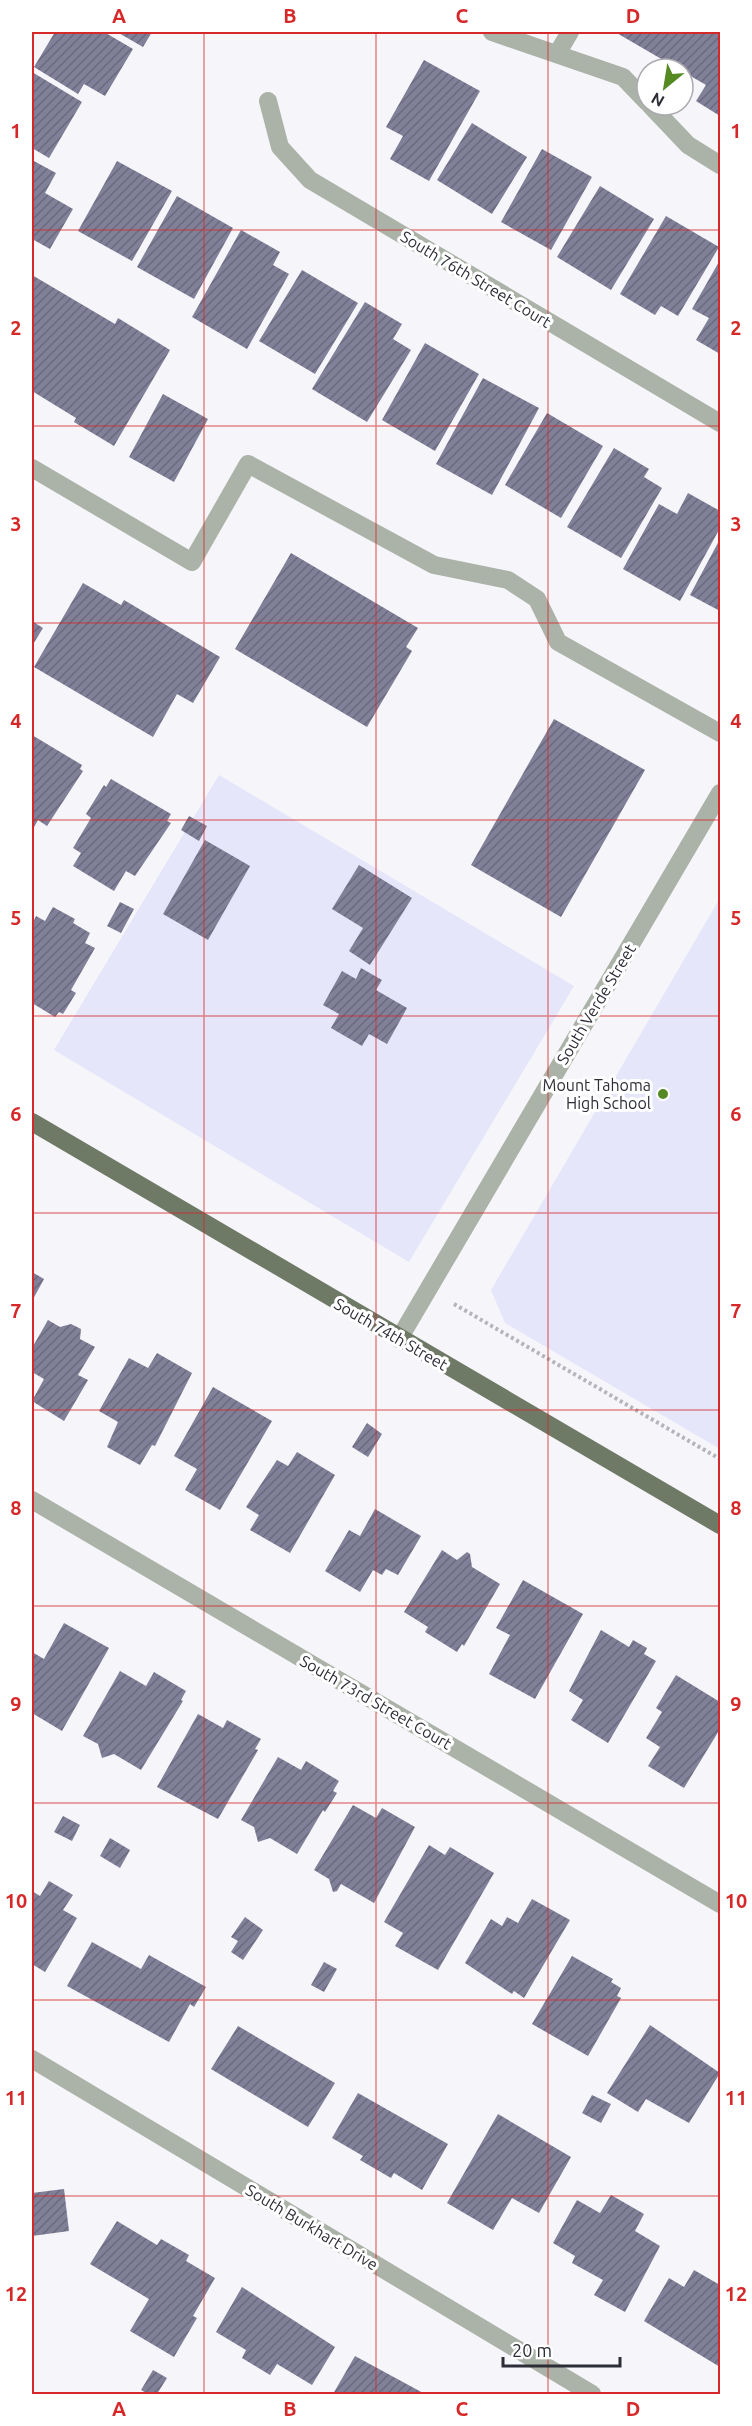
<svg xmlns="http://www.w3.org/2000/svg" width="752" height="2426" font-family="Ubuntu,sans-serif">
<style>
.built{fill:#e6e6fb}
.building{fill:url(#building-hatch)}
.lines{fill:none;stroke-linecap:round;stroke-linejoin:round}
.path{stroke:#b4b4bb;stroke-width:4;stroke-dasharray:3 3;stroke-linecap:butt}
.lane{stroke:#abb2a7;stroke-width:18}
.street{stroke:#abb2a7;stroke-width:18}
.primary{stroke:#6e7966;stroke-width:18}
.grid{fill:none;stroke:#d62828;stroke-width:1.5;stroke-opacity:0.55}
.poi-dot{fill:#558a23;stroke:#fff;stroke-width:2}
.labels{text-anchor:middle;stroke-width:6;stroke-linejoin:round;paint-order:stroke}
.street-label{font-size:16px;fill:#2d2d37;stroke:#fff}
.poi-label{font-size:16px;fill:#2d2d37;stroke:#fff;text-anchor:end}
.neatline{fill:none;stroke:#d62828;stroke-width:2}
.grid-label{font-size:20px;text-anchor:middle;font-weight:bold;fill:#d62828}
</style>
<defs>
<pattern id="building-hatch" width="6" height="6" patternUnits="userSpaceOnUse" patternTransform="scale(1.5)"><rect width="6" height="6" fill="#818099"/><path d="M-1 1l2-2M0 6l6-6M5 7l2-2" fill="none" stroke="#6a697e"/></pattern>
</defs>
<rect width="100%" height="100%" fill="#f5f5fa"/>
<path class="built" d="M219 775 574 986 409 1262 54 1050Z
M720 898V1449L505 1323 491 1290Z"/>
<path class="building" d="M55 32H104L133 49 105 96 84 84 78 94 34 67Z
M117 32H152L143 47Z
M615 32H720V116L696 101 706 85Z
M424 60 480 91 429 181 390 159 403 136 386 127Z
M32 72 82 102 49 158 32 148Z
M472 123 527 157 492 214 437 180Z
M542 149 592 177 551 250 501 222Z
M32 160 56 173 45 193 73 209 50 249 32 239Z
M117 161 172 191 132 261 78 231Z
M600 186 654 219 611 290 557 257Z
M177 196 233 228 194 299 137 267Z
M666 216 719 247 678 316 661 306 655 315 620 294Z
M241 230 280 252 273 265 289 274 247 349 192 317Z
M720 260V354L696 340 709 318 692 309Z
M302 270 358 303 315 374 259 341Z
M32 275 115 324 118 318 170 350 114 446 74 422 76 418 32 391Z
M365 302 402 324 393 339 411 350 367 422 312 389Z
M425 343 479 374 435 451 382 420Z
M483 378 539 408 492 495 436 464Z
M163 394 208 419 174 482 129 457Z
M547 413 603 446 561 518 505 485Z
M614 448 649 469 644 477 662 488 621 558 567 527Z
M688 493 720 511V528L680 601 623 569 659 504 677 514Z
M720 539V611L690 595Z
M291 553 418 628 406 647 412 651 367 727 235 649Z
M83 583 121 605 124 600 220 657 193 703 177 694 153 737 34 667Z
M32 621 43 628 32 646Z
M554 719 645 770 561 917 471 865Z
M32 735 82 765 80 769 83 771 47 826 38 820 32 831Z
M111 779 171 814 167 821 171 823 135 876 126 871 114 891 73 866 81 853 73 848 91 818 86 814 104 785 106 787Z
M189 816 207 826 199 841 181 830Z
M205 840 250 866 208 940 163 914Z
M359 865 412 898 370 965 349 951 363 928 332 909Z
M120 902 134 909 121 933 107 926Z
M53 907 75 919 73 923 90 933 85 943 95 948 71 990 76 993 63 1014 59 1012 55 1017 32 1003V925L36 916 45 921Z
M361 968 382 980 376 990 407 1008 387 1044 369 1034 362 1046 331 1028 339 1014 323 1005 342 971 356 979Z
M32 1272 44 1279 32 1301Z
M48 1320 60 1327 71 1324 81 1329 80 1339 95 1347 78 1375 88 1380 64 1421 32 1401 44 1379 32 1372V1348Z
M157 1353 192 1373 155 1446 152 1445 140 1465 107 1447 118 1422 99 1411 129 1358 148 1368Z
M213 1387 272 1421 220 1510 185 1490 197 1469 174 1456Z
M367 1423 382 1434 368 1457 352 1447Z
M297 1452 335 1475 290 1553 250 1530 259 1515 246 1507 277 1460 288 1466Z
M375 1509 421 1536 398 1575 386 1569 382 1575 373 1570 360 1592 325 1571 349 1530 360 1536Z
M442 1550 457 1560 467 1552 470 1554 472 1567 500 1584 464 1646 462 1644 457 1652 425 1632 428 1627 404 1612Z
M523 1580 583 1614 535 1699 489 1674 510 1635 496 1628Z
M64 1623 109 1648 62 1731 32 1713V1652L44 1659Z
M601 1630 629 1647 633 1640 647 1648 644 1654 656 1661 608 1743 571 1720 583 1700 569 1691Z
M120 1671 146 1686 154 1672 186 1691 181 1700 183 1701 141 1770 114 1754 102 1758 98 1744 83 1736Z
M676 1675 720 1702V1729L684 1788 648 1766 660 1747 646 1738 662 1712 656 1708Z
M198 1714 223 1728 227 1720 261 1739 255 1749 258 1750 218 1819 157 1787Z
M278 1757 301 1770 306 1761 339 1781 333 1791 337 1793 325 1812 323 1810 297 1854 270 1838 258 1842 254 1827 241 1820Z
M353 1805 376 1818 382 1808 415 1827 374 1903 341 1884 337 1891 333 1892 329 1879 314 1870Z
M63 1816 80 1825 72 1841 54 1832Z
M110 1838 130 1850 120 1868 100 1856Z
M429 1845 445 1855 450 1847 494 1873 438 1970 395 1946 403 1933 384 1922Z
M49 1881 73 1895 63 1910 77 1918 45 1972 32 1964V1891L40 1896Z
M532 1899 570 1920 524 1998 514 1991 512 1994 465 1963 491 1919 502 1926 507 1917 518 1923Z
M245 1917 263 1930 243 1960 231 1952 238 1941 231 1937Z
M92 1942 141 1969 149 1955 206 1987 194 2007 190 2004 169 2042 67 1986Z
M572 1956 613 1979 611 1982 621 1988 617 1996 621 1998 588 2056 532 2024Z
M324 1962 337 1969 324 1992 311 1985Z
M650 2025 720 2073 689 2123 646 2099 638 2112 607 2093Z
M238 2026 335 2083 308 2127 211 2069Z
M358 2093 448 2144 422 2190 394 2173 391 2178 360 2160 363 2156 332 2138Z
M592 2095 611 2104 601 2123 582 2113Z
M498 2114 571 2157 539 2213 512 2198 493 2230 447 2203Z
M64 2189 69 2231 32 2236V2193Z
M611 2195 644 2214 635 2231 660 2246 625 2312 594 2295 603 2280 572 2263 575 2256 553 2243 577 2200 600 2213Z
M117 2221 157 2245 161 2239 189 2255 186 2261 215 2278 193 2316 197 2318 174 2357 130 2331 149 2299 90 2264Z
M694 2270 720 2285V2367L644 2321 669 2278 684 2287Z
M242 2287 335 2347 312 2385 277 2364 270 2375 242 2358 246 2350 216 2332Z
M355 2356 425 2394H333Z
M153 2370 167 2378 157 2394H148L141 2390Z"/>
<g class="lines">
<path class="path" d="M454 1304 720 1459"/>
<path class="lane" d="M492 32 623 77 647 102
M557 54 570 32
M650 105 688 145 720 165
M32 468 192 562 248 464 434 565 508 580 537 599 558 642 720 733"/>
<path class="street" d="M268 101 280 147 310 180 720 423
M399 1339 720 793
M32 1500 720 1904
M32 2059 592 2394"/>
<path class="primary" d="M32 1122 720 1525"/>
</g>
<path class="grid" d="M204 32V2394M376 32V2394M548 32V2394M32 230H720M32 426H720M32 623H720M32 820H720M32 1016H720M32 1213H720M32 1410H720M32 1606H720M32 1803H720M32 2000H720M32 2196H720"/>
<circle class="poi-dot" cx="663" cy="1094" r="6"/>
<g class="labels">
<g class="street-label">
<text transform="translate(476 279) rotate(31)" y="6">South 76th Street Court</text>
<text transform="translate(596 1004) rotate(-59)" y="6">South Verde Street</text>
<text transform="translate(391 1334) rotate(30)" y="6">South 74th Street</text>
<text transform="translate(376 1702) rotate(30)" y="6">South 73rd Street Court</text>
<text transform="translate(312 2227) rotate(31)" y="6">South Burkhart Drive</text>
</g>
<g class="poi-label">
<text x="651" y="1091">Mount Tahoma<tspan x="651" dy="18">High School</tspan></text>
</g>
</g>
<rect width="752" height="2426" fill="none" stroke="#ffffff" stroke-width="66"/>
<g transform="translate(665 87) rotate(210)"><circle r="28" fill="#ffffff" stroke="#ababaf" stroke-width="1.5"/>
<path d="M0-4.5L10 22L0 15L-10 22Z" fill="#558a23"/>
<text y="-9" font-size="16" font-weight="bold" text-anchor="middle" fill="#2d2d37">N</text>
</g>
<path d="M503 2357v9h117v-9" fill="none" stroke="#2d2d37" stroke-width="3"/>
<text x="512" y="2357" font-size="18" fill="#2d2d37" stroke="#ffffff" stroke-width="4.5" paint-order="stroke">20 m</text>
<rect x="33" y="33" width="686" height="2360" class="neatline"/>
<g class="grid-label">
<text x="119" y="23">A</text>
<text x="290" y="23">B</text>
<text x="462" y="23">C</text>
<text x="633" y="23">D</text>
<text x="16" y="138">1</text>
<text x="736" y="138">1</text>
<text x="16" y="335">2</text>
<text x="736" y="335">2</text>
<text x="16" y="531">3</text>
<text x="736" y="531">3</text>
<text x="16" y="728">4</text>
<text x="736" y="728">4</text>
<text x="16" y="925">5</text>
<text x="736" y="925">5</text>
<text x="16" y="1121">6</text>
<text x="736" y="1121">6</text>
<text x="16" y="1318">7</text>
<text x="736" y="1318">7</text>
<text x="16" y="1515">8</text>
<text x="736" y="1515">8</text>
<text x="16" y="1711">9</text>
<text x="736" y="1711">9</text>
<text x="16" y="1908">10</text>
<text x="736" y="1908">10</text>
<text x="16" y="2105">11</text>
<text x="736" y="2105">11</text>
<text x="16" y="2301">12</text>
<text x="736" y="2301">12</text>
<text x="119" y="2416">A</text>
<text x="290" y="2416">B</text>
<text x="462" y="2416">C</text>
<text x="633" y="2416">D</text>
</g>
</svg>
